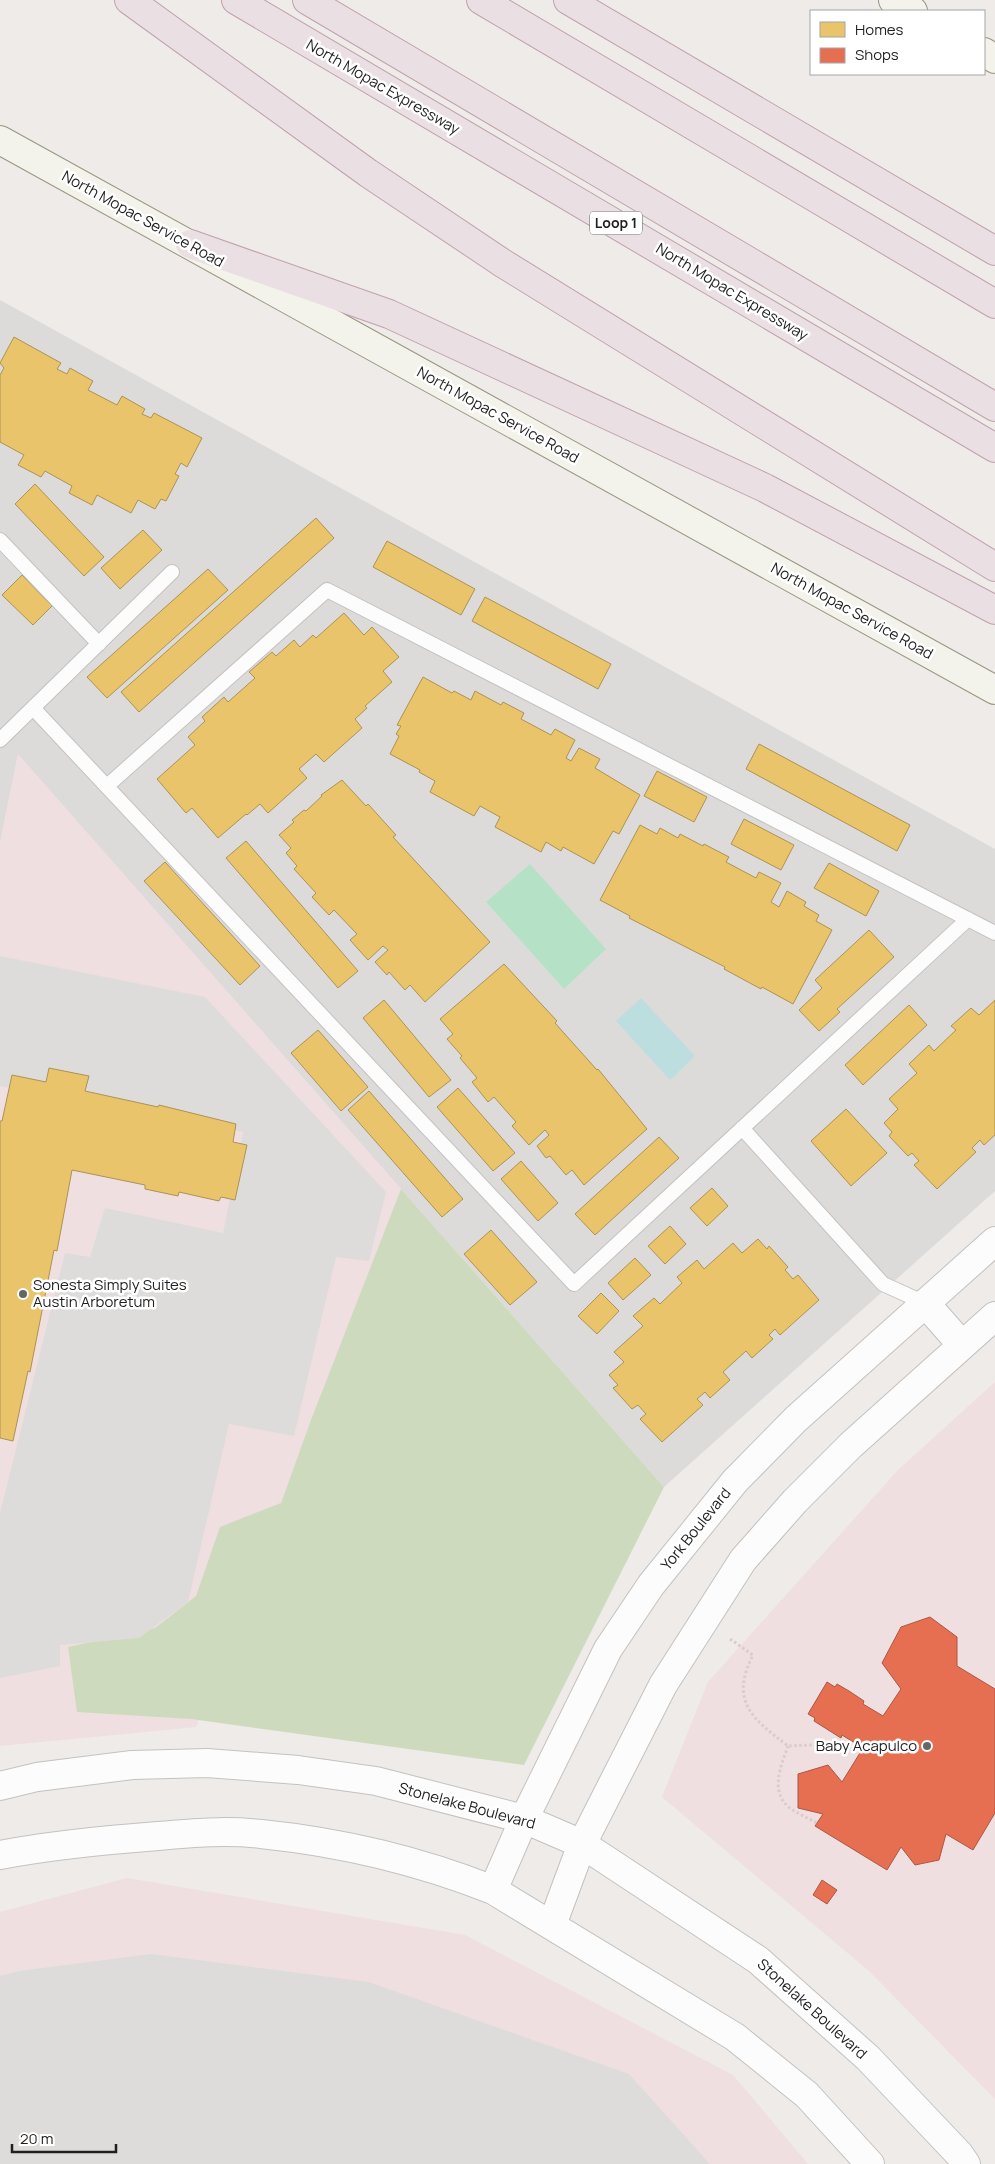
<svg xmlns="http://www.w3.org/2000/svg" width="995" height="2164" font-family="Manrope,sans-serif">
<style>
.residential{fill:#dddbd9}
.commercial{fill:#efdfe0}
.forest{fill:#cedabe}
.pitch{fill:#b5e2c7}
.parking{fill:#dedcdb}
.water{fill:#bddedf}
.homes{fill:#e9c46a;stroke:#ac9254}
.shops{fill:#e76f51;stroke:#ab5742}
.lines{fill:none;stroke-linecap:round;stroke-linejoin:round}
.service-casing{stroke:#c3c2c0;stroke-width:16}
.minor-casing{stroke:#c3c2c0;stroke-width:30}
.secondary-casing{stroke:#989580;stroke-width:30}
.motorway-casing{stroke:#c1a0af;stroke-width:30}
.path{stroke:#dbcccc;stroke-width:3;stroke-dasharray:2.5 2.5;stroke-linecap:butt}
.service{stroke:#fcfcfc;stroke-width:14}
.minor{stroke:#fcfcfc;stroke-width:28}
.secondary{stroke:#f3f2eb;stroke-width:28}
.motorway{stroke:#eae0e3;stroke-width:28}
.poi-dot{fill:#676665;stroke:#fff;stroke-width:2}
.labels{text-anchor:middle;stroke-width:5;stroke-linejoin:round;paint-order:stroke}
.shield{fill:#fff;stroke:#626262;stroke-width:1}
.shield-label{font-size:14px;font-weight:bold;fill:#1f1f1f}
.street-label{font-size:15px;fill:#1f1f1f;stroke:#fff}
.poi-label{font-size:15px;fill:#1f1f1f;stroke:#fff;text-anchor:start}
</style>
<rect width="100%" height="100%" fill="#eeebe8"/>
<path class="residential" d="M0 300 995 849V1191L664 1487 18 755 0 843Z"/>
<path class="commercial" d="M18 754 401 1189 196 1727 0 1746V843Z
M995 1382V2099L869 1971 662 1797 708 1682 898 1470Z
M127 1878 465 1935 733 2075 808 2164H0V1912Z"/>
<path class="forest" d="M401 1189 664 1487 524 1765 191 1719 77 1712 68 1647 155 1628 196 1596 220 1527 281 1503 311 1420Z"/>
<path class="pitch" d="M530 864 606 949 564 989 486 902Z"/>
<path class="parking" d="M0 956 205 997 386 1192 369 1261 336 1257 294 1436 229 1424 188 1602 139 1638 60 1645V1666L0 1678V1513L65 1253 90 1257 105 1208 223 1233 243 1132 0 1086Z
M151 1954 369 1982 629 2074 710 2164H0V1976L19 1971Z"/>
<path class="water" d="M641 998 695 1056 670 1080 616 1021Z"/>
<path class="homes" d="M14 337 61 363 57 369 67 374 70 368 93 381 88 390 117 405 122 396 145 409 142 414 151 418 154 413 202 438 187 467 181 463 175 474 179 476 166 501 161 499 155 509 138 500 131 513 97 495 92 505 69 493 72 486 45 471 41 477 18 465 24 455 0 442V375L4 368 0 363Z
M35 484 104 557 84 576 15 504Z
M316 518 334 538 139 712 121 692Z
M143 530 162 550 120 589 101 568Z
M387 541 475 589 461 615 373 567Z
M208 569 228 590 107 698 87 677Z
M22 575 52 606 33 625 2 595Z
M485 597 611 664 598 689 472 621Z
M344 613 364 635 372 627 399 657 383 671 392 682 365 706 367 708 355 719 362 728 324 762 316 754 299 769 307 778 268 813 260 804 247 815 246 814 218 838 192 808 186 813 157 779 195 745 188 737 205 721 202 717 224 697 228 702 255 678 249 672 272 652 276 656 294 640 300 647 313 635 316 638Z
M423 677 452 693 454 691 471 700 475 691 501 705 503 702 524 713 521 719 551 735 555 729 575 740 566 758 571 761 579 748 600 759 595 768 640 795 619 834 613 831 594 864 563 847 561 851 546 842 541 852 495 827 500 817 480 806 474 816 430 792 435 781 419 772 420 770 390 754 399 736 396 734 401 726 397 725Z
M759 744 910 825 897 851 746 769Z
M657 771 707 797 694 822 644 796Z
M342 780 366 806 368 804 396 835 393 837 490 942 425 1002 410 985 405 990 389 972 387 975 375 962 388 950 383 946 368 960 350 940 357 934 334 910 329 915 312 897 316 893 294 869 297 866 286 853 291 848 279 835 294 822 292 820 304 810 306 811 322 796 321 795Z
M744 819 794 845 781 870 731 844Z
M640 825 657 834 660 828 678 838 680 834 703 846 704 844 729 857 726 862 756 878 759 872 781 883 771 902 779 907 787 891 806 902 804 906 819 915 816 921 832 930 793 1004 762 987 761 989 724 969 725 967 629 918 630 916 600 900Z
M246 841 358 971 338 988 226 858Z
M165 862 260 966 240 985 144 881Z
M829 863 879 891 866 916 814 888Z
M869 930 894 957 837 1009 840 1012 819 1031 799 1010 822 988 815 980Z
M504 964 557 1021 555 1023 597 1070 598 1069 647 1129 584 1185 572 1170 566 1175 550 1156 546 1158 537 1146 549 1135 545 1130 529 1145 512 1126 516 1122 494 1097 488 1102 472 1082 477 1078 460 1058 462 1056 447 1039 453 1034 440 1019Z
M384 1000 451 1080 429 1097 363 1018Z
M995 1000V1135L984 1145 980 1140 972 1148 976 1152 937 1189 914 1165 919 1161 912 1153 908 1156 889 1136 892 1132 884 1123 898 1109 889 1099 917 1073 909 1064 929 1045 934 1051 956 1030 951 1026 971 1008 979 1015Z
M909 1005 927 1025 863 1085 845 1065Z
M318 1030 368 1087 341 1111 291 1053Z
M49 1068 89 1076 85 1091 158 1107 159 1105 236 1124 233 1142 247 1145 235 1200 221 1197 219 1201 179 1192 178 1196 145 1189V1185L72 1170 57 1251 54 1250 30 1372 28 1371 13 1441 0 1438V1121H2L12 1075 46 1082Z
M458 1088 515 1153 493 1171 437 1107Z
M369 1091 463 1199 442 1217 348 1110Z
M846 1109 887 1153 851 1186 811 1141Z
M659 1137 679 1158 595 1235 575 1214Z
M521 1161 558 1203 538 1221 501 1179Z
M712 1188 728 1206 707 1226 690 1208Z
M670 1226 686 1244 665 1264 648 1246Z
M491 1230 537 1282 510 1305 464 1254Z
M758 1239 767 1249 769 1246 788 1267 785 1270 793 1279 798 1275 819 1300 780 1335 775 1329 769 1335 773 1339 752 1358 746 1351 723 1372 730 1380 710 1398 705 1392 697 1399 703 1405 662 1442 640 1419 646 1414 638 1405 632 1409 613 1388 618 1385 609 1375 624 1362 614 1352 643 1326 633 1316 654 1298 660 1304 682 1283 677 1277 697 1260 704 1269 733 1243 742 1253Z
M635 1258 651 1275 623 1300 608 1283Z
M601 1293 619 1311 597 1334 578 1316Z"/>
<path class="shops" d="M930 1617 957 1637V1666L995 1689V1813L973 1850 946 1834 939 1860 915 1865 901 1847 887 1870 815 1826 823 1814 798 1808V1774L828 1765 842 1782 863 1748 842 1735 841 1738 814 1721 815 1718 808 1714 827 1682 835 1687 837 1684 849 1691 864 1701 863 1704 883 1716 901 1689 882 1663 901 1627Z
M822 1880 837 1890 827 1904 813 1895Z"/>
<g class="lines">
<g class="service-casing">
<path id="service" d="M0 540 99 644
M33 708 574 1284 968 919
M0 740 172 572
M107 786 327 590 995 933
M742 1128 883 1284 925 1303"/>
</g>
<g class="minor-casing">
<path id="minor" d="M925 1303 962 1345
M0 1786 37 1777 132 1765 207 1763 298 1770 376 1781 524 1819 582 1844 758 1960 868 2058 959 2154 966 2164
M0 1855C52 1845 105 1840 158 1836 192 1833 227 1830 261 1834 339 1842 420 1861 493 1890L735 2037 807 2095 870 2164
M493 1890 524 1819 608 1649 651 1585 735 1481 796 1419 995 1241
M552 1925 582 1844 663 1685 743 1560 795 1501 851 1445 995 1316"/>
</g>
<g class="secondary-casing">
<path id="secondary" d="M893 0 913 11
M984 52 995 59
M0 140 995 690"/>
</g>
<g class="motorway-casing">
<path id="motorway" d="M129 0 368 173 504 264 995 567
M236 0 995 448
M307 0 995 407
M481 0 995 304
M568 0 995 251
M190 244 389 314 765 488 995 610"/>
</g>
<path class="path" d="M730 1639 753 1655C729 1702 753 1719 788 1746L855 1743
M788 1746C781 1766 769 1792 790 1808 798 1814 808 1818 817 1823"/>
<use href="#service" class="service"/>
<use href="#minor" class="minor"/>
<use href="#secondary" class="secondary"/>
<use href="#motorway" class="motorway"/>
</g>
<g class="poi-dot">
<circle cx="23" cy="1294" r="5"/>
<circle cx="927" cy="1746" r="5"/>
</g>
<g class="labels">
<rect class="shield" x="590" y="211.5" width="52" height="23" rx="4"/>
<g class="shield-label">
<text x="616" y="228">Loop 1</text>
</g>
<g class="street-label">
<text transform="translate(383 87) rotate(30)" y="5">North Mopac Expressway</text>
<text transform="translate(143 219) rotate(29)" y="5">North Mopac Service Road</text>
<text transform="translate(732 292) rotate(31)" y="5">North Mopac Expressway</text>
<text transform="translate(498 415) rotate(29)" y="5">North Mopac Service Road</text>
<text transform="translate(852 611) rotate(29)" y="5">North Mopac Service Road</text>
<text transform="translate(696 1529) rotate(-51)" y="5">York Boulevard</text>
<text transform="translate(467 1806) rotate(15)" y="5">Stonelake Boulevard</text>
<text transform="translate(812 2009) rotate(42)" y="5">Stonelake Boulevard</text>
</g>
<g class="poi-label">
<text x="33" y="1290">Sonesta Simply Suites<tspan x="33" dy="17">Austin Arboretum</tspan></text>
<text x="917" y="1751" text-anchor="end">Baby Acapulco</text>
</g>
</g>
<rect x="810" y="10" width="175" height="65" fill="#ffffff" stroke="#a5a5a5"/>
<rect x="820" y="22" width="25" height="15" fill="#e9c46a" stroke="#a5a5a5"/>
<text x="855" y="35" font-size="15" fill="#1f1f1f">Homes</text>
<rect x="820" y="48" width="25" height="15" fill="#e76f51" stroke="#a5a5a5"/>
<text x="855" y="60" font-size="15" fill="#1f1f1f">Shops</text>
<path d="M12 2144v8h104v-8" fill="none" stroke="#1f1f1f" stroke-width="2.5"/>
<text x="20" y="2144" font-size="15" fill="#1f1f1f" stroke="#ffffff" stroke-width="4" paint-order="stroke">20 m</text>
</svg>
